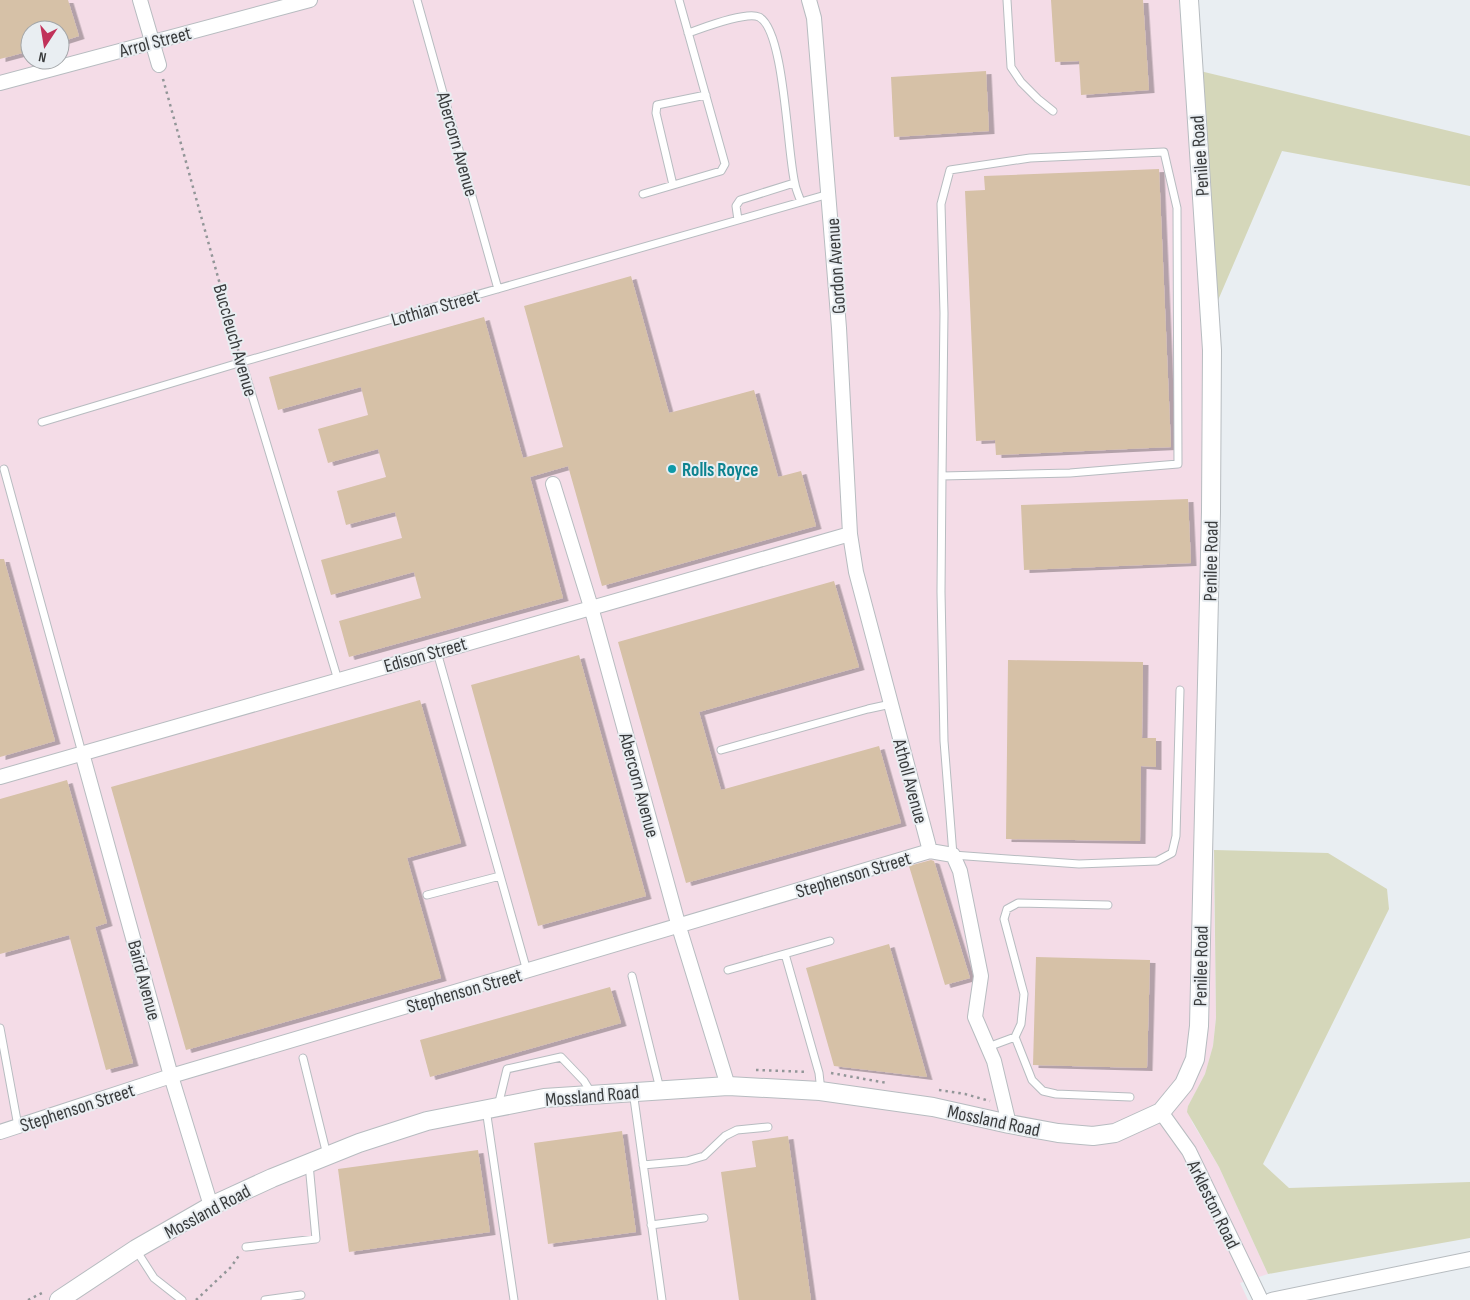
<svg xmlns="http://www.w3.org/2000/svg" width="1470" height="1300" font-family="'Sofia Sans Condensed',sans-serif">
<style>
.industrial{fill:#f4dce7;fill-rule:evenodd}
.green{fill:#d5d7ba}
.building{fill:#d6c1a7;filter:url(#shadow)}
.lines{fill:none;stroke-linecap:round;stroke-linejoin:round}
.service-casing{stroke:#b7bcc0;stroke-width:9}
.minor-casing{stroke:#b7bcc0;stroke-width:16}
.tertiary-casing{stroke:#b7bcc0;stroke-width:20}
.path{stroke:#929698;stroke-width:2.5;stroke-dasharray:2.5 4;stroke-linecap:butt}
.service{stroke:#fff;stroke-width:7}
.minor{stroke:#fff;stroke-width:14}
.tertiary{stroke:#fff;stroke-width:18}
.culture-dot{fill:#0f9aa8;stroke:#e9eef2;stroke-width:2}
.labels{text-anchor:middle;stroke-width:4;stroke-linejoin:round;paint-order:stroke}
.street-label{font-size:19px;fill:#393b3c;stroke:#e9eef2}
.culture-label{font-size:19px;font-weight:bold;fill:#0d838f;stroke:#e9eef2;text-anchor:start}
</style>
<defs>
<filter id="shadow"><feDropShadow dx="5.5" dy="3" stdDeviation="0" flood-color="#0004"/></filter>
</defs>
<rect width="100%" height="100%" fill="#e9eef2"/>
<path class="industrial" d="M0 0H1179L1205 362 1216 1018 1213 1046 1205 1074 1188 1106 1192 1122 1219 1167 1268 1274 1240 1283 1248 1300H0ZM30 30H60V60H30Z"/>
<path class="green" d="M1200 71 1470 136V186L1282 151 1216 305Z
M1214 850 1328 853 1387 889 1389 909 1263 1164 1289 1188 1470 1182V1238L1268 1274 1219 1167 1187 1112 1188 1106 1205 1074 1213 1046 1216 1018Z"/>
<path class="building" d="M0 0H68L79 36 60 42V30H30V51L0 59Z
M1051 0H1143L1149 90 1081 95 1079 61 1055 62Z
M986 71 989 131 894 137 891 77Z
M1159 169 1171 447 996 455 995 440 976 441 965 191 985 190 984 176Z
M631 276 669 413 754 390 778 477 801 471 816 526 602 586 568 466 530 477 563 598 349 657 339 621 421 598 414 572 331 595 321 560 402 538 395 512 346 525 337 491 386 477 378 449 328 463 318 429 368 415 361 387 278 410 269 377 484 317 523 458 563 447 524 306Z
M1188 499 1191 563 1024 570 1021 505Z
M0 559H4L55 741 0 757Z
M834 581 859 667 699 712 721 790 879 746 901 823 686 883 618 642Z
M579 655 646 896 538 926 471 685Z
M1008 660 1143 662 1142 738H1156V767L1141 766 1140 841 1006 839Z
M420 700 461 843 407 858 441 978 186 1050 111 787Z
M67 780 107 923 95 927 133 1063 106 1070 69 935 0 954V799Z
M931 860 934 861 970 978 945 985 909 866Z
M889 944 927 1077 834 1066 806 968Z
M1036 957 1150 960 1147 1068 1033 1065Z
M610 987 621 1023 430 1077 420 1040Z
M622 1131 636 1232 548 1244 534 1143Z
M788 1136 811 1300H739L721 1172 756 1167 752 1141Z
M478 1150 490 1232 349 1252 338 1169Z"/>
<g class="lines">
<g class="service-casing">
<path id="service" d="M417 0 498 289
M1007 0 1011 67 1021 82 1038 99 1053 111
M688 33C703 28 746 11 759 17 785 30 787 154 795 184 796 190 799 196 801 202
M673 185 656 113 657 105 706 95
M643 194 721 171 725 164 679 0
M738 220 736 206 740 200 794 183
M242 362 338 680
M42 422 242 362 829 194
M4 469 82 753
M942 476 944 313 941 204 950 170 1030 158 1164 152 1177 208 1178 464 1070 473 942 476 941 592 944 741 953 855 1079 864 1157 861 1172 853 1176 836 1180 690
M437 652 527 971
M721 750 868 709 891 704
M427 895 500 876
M1108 905 1018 903 1007 909 1004 919 1024 994 1021 1024 1015 1037 1032 1080 1043 1091 1056 1094 1130 1097
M785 954 819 1073 821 1091
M728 970 830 941
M632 976 660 1089
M0 1028 18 1126
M988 1047 1015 1037
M303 1058 327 1155
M633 1091 662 1300
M498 1106 507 1069 561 1057 584 1081 592 1094
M486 1109 514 1300
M643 1165 687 1161 704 1156 725 1136 737 1130 768 1127
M651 1225 704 1218
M246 1247 316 1239 309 1164
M136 1250 154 1278 182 1300
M265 1300 301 1295"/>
</g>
<g class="minor-casing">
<path id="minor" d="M140 0 159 65
M809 0 814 18 839 328 850 534 856 572 930 851
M0 83 310 0
M553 484 591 607 679 927 728 1086
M82 753 171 1076 211 1206
M0 777 850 534
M1161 1112 1189 1151 1261 1300
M0 1132 171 1076 930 851 953 855 960 871 981 976 975 1017 994 1061 1009 1124
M1271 1300 1470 1259"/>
</g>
<g class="tertiary-casing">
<path id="tertiary" d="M59 1300 136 1249 211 1206 272 1178 359 1143 427 1121 544 1098 728 1086 820 1091 933 1107 1009 1124 1058 1133 1093 1136 1115 1133 1161 1112 1184 1084 1195 1059 1199 1026 1211 512 1212 350 1189 0"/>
</g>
<path class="path" d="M163 79 239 353
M756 1070 808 1072
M831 1073 887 1083
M939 1090 965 1094 990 1101
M28 1300 44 1292
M196 1300 231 1267 240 1254"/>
<use href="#service" class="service"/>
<use href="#minor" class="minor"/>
<use href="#tertiary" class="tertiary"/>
</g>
<circle class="culture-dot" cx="672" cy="469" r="5"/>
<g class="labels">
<g class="street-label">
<text transform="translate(155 41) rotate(-15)" y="7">Arrol Street</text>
<text transform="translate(458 144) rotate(74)" y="7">Abercorn Avenue</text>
<text transform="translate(1199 156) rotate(-94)" y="7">Penilee Road</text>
<text transform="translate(835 266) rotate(-94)" y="7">Gordon Avenue</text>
<text transform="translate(435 307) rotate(-16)" y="7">Lothian Street</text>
<text transform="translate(236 340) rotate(74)" y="7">Buccleuch Avenue</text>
<text transform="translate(1210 561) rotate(-89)" y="7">Penilee Road</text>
<text transform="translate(425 654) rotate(-16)" y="7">Edison Street</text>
<text transform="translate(911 781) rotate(75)" y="7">Atholl Avenue</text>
<text transform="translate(640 785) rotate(75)" y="7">Abercorn Avenue</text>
<text transform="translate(853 874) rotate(-17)" y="7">Stephenson Street</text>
<text transform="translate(1200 966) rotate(-89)" y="7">Penilee Road</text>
<text transform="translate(145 980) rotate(75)" y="7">Baird Avenue</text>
<text transform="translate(464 990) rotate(-16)" y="7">Stephenson Street</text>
<text transform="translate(592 1095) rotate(-5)" y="7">Mossland Road</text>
<text transform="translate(77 1107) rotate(-18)" y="7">Stephenson Street</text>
<text transform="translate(994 1120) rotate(12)" y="7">Mossland Road</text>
<text transform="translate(1214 1204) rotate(64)" y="7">Arkleston Road</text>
<text transform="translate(207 1211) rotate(-28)" y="7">Mossland Road</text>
</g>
<g class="culture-label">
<text x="682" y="476">Rolls Royce</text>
</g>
</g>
<g transform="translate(45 45) rotate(192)"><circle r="24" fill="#e9eef2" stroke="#a3a6a9"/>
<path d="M0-4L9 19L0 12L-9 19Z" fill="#c1325a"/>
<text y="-8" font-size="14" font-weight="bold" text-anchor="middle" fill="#393b3c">N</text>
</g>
</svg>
